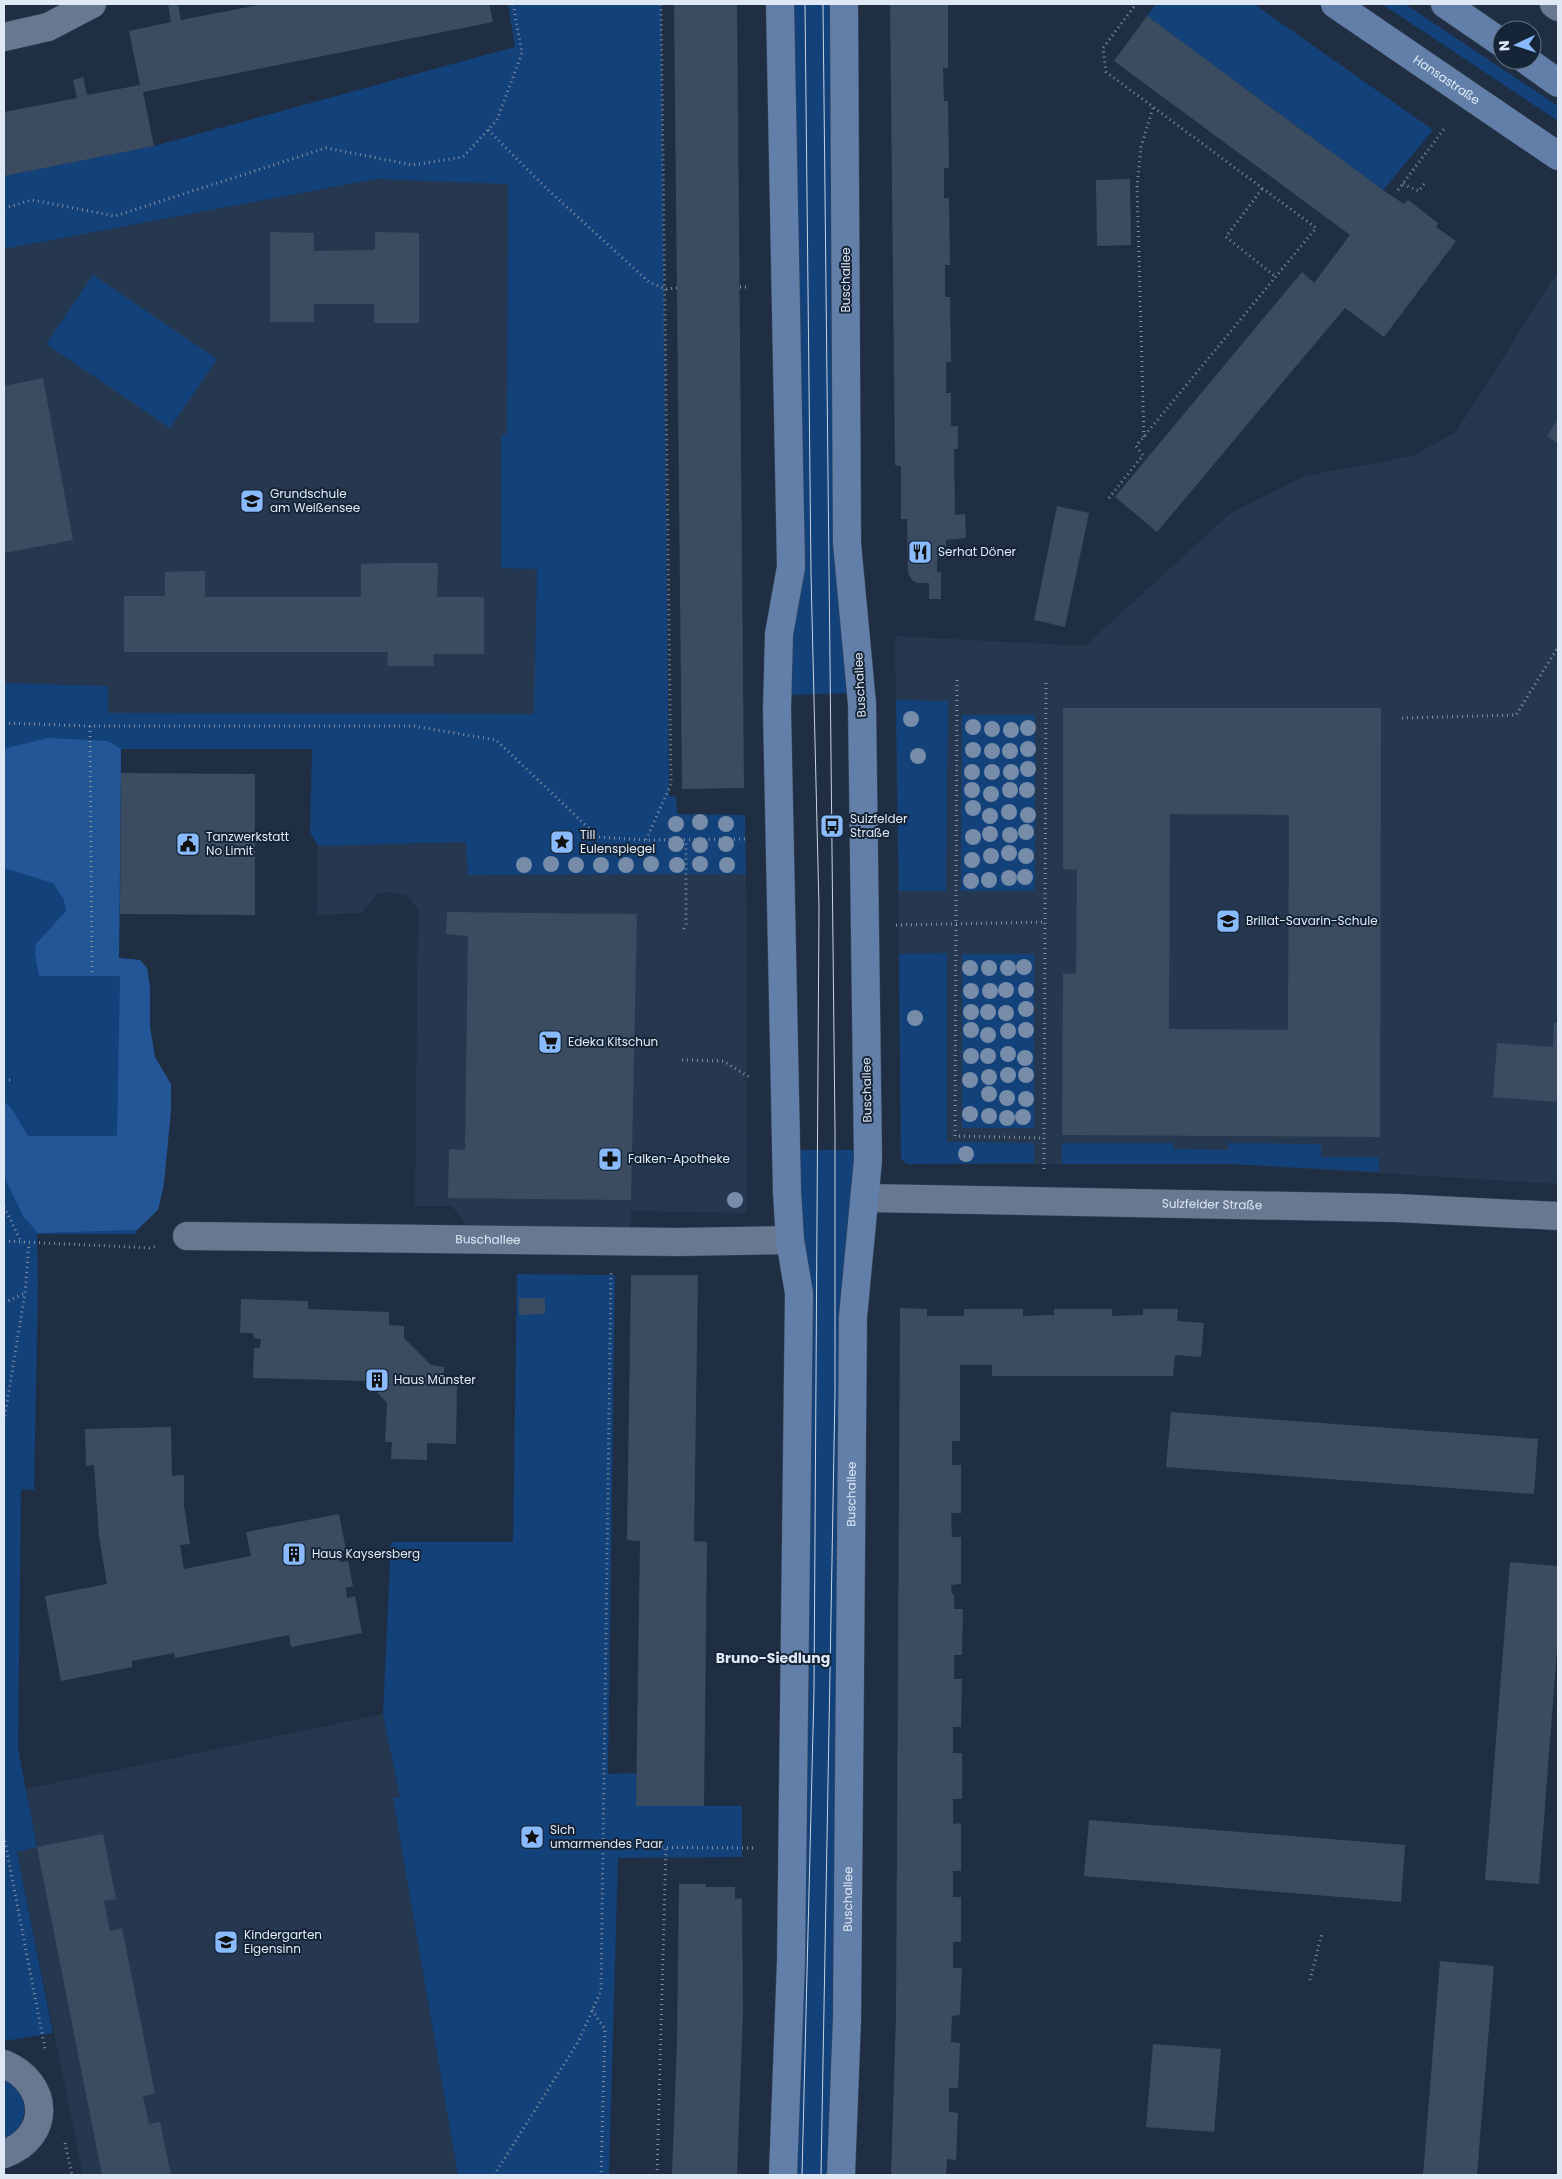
<svg xmlns="http://www.w3.org/2000/svg" width="1562" height="2179" font-family="Poppins,sans-serif">
<style>
.built{fill:#253850}
.green{fill:#13417a}
.forest{fill:#235697}
.building{fill:#3b4c61;fill-rule:evenodd}
.lines{fill:none;stroke-linecap:round;stroke-linejoin:round}
.minor-casing{stroke:#3c4859;stroke-width:29}
.major-casing{stroke:#3c4859;stroke-width:29}
.path{stroke:#8490a0;stroke-width:3;stroke-dasharray:1 4;stroke-linecap:butt}
.minor{stroke:#677890;stroke-width:28}
.major{stroke:#617fa8;stroke-width:28}
.tram{stroke:#c9d3e1;stroke-width:1}
.tree{fill:#768ca9}
.labels{text-anchor:middle;stroke-width:4;stroke-linejoin:round;paint-order:stroke}
.street-label{font-size:12px;fill:#dfe9f6;stroke:#152437}
.poi-label{font-size:12px;fill:#dfe9f6;stroke:#152437;text-anchor:start}
.neighbourhood-label{font-size:14px;font-weight:bold;fill:#dfe9f6;stroke:#152437}
</style>
<rect width="100%" height="100%" fill="#1f2e42"/>
<path class="built" d="M376 179 508 183 507 434 501 435V568H537L535 714 107 713 108 686 4 683V249Z
M1558 271V1184L1231 1164H907L901 1159 895 636 1085 646 1232 512 1304 476 1413 456 1456 432Z
M467 842 469 875 746 874 747 1213 631 1211 630 1228 466 1225 452 1206H415L418 909 407 896 389 892 378 894 361 913 317 915 318 846Z
M383 1714 400 1797 393 1798 458 2175H83L17 1851 37 1847 26 1789Z"/>
<path class="green" d="M508 4H661L669 796 676 797 677 814 745 815 746 874 468 875 466 842 318 846 310 832 312 749H121L119 958 140 960 137 1230 136 1234H37L38 1287 34 1490 21 1489 18 1749 37 1847 17 1852 53 2033 4 2041V683L108 686V713L534 714 537 569 501 568V435L507 434 508 184 376 179 4 249V176L154 146 515 47Z
M794 4H832L852 693 789 695 790 641 801 568Z
M1156 4H1254L1433 130 1383 190 1147 16Z
M1382 4H1405L1558 106V121Z
M93 275 217 359 170 428 46 344Z
M896 700 948 701 946 891H899Z
M962 715H1035V891H961Z
M947 953V1142L1034 1143V1163L907 1164 901 1159 899 954Z
M962 954H1034V1128H962Z
M1062 1143H1173V1149L1229 1150 1228 1143 1321 1144V1157H1379V1172L1231 1164H1062Z
M795 1150H856L840 1681 831 2175H795Z
M517 1274 615 1275 608 1774 636 1773V1806H742V1857L618 1858 609 2175H458L393 1798 400 1797 383 1714 391 1542H513Z
M4 2078C30 2089 32 2128 4 2139Z"/>
<path class="forest" d="M48 738 107 741 121 749 119 958 140 960 147 968 150 986V1026L155 1057 171 1084V1110L164 1184 158 1210 137 1230 38 1233 23 1216 4 1176V1102L11 1108 28 1136H117L120 976H39L35 954 36 944 66 911 64 900 53 883 4 868V751L7 748Z"/>
<path class="building" d="M168 4H178L181 20 264 4H489L493 22 143 92 154 146 4 176V112L77 98 73 80 83 77 87 95 140 85 129 31 171 22Z
M674 4H737L744 788 682 789Z
M890 4H948V68H943L944 101H948L949 168H944V198H949L950 265H945V297H950L951 362H946V393H951V426H958V449H954L955 515 965 514 966 538 946 540V558H937V572H941V599H929V583H917L912 580 908 573 907 519H901V466L895 465Z
M1147 16 1383 190 1404 204 1408 200 1438 223 1436 227 1456 241 1384 337 1345 308 1157 532 1115 497 1302 272 1314 283 1350 235 1114 61Z
M1130 179 1131 245 1097 246 1096 180Z
M270 232 314 233V251L375 250V232L419 233V323H374V304H314V322H270Z
M43 378 73 540 4 553V386Z
M1558 419V444L1547 436Z
M1057 506 1089 513 1065 627 1034 620Z
M390 563H438L437 597H484V654H433L434 666H387L388 652H124V596H165V572L205 571V597H361V564Z
M1063 708H1381L1380 1137 1062 1135 1063 974 1076 973 1077 870 1063 869ZM1170 814 1289 815 1288 1030 1169 1029Z
M121 773 255 774V915L120 914Z
M447 912 637 914 631 1200 448 1198 449 1149 465 1150 468 936 446 934Z
M1554 1023H1558V1102L1493 1097 1497 1043 1553 1047Z
M631 1275H698L694 1541 707 1542 704 1806H636L640 1541 627 1540Z
M519 1298H545V1314L519 1315Z
M241 1299 308 1301V1309L389 1312V1325L404 1326V1338L431 1365 444 1367V1383H457L456 1444 427 1443V1460L391 1459 392 1442H385L387 1403 367 1381 253 1378 254 1348H260L261 1339 254 1338 253 1333H240Z
M900 1308 927 1309V1316H964V1309H1023V1316L1054 1315V1309H1112V1316L1143 1315V1309H1178L1177 1321 1204 1323 1201 1357 1175 1355 1173 1376H992V1365H960V1441H952V1465H961V1513H951L952 1537H961V1584L951 1585 952 1594H954V1609H963L962 1655H954V1679H962L961 1727H953V1753H962V1799H953V1824L961 1823V1871H953V1897H961V1942H953V1968H962L960 2015 952 2016 951 2042 960 2043 958 2088H949V2112L958 2113 956 2160 947 2159 946 2175H891L896 2016Z
M1171 1412 1538 1439 1534 1494 1166 1467Z
M171 1427 172 1476 184 1475V1505L190 1544 180 1545 184 1569 251 1556 246 1532 339 1514 346 1550 338 1552 340 1562 348 1561 353 1586 346 1588 347 1598 355 1596 362 1633 291 1647 289 1635 175 1658 174 1653 132 1661V1667L61 1681 45 1596 107 1584 99 1537 94 1465 86 1466 85 1429Z
M1510 1562 1558 1566V1636L1539 1884 1485 1880Z
M1089 1820 1405 1845 1401 1902 1084 1876Z
M103 1834 116 1899 104 1901 110 1931 122 1928 155 2094 143 2096 149 2124 160 2122 171 2175H102L37 1847Z
M679 1884H706V1887H735V1899L742 1898 743 2013 737 2175H672L677 2040Z
M1440 1961 1494 1966 1477 2175H1423Z
M1153 2044 1221 2049 1214 2132 1146 2127Z"/>
<g class="lines">
<g class="minor-casing">
<g id="minor">
<path d="M1554 4 1558 7"/>
<path d="M4 37 48 27 92 4"/>
<path id="s1" d="M866 1198 1397 1208 1558 1216"/>
<path id="s2" d="M187 1236 678 1242 790 1240"/>
<path d="M4 2064C50 2083 52 2137 4 2154"/>
</g>
</g>
<g class="major-casing">
<g id="major">
<path d="M780 4 791 567 779 634 777 710 787 1192 790 1240 799 1293 791 1961 783 2175"/>
<path id="s3" d="M1335 4 1558 156"/>
<path d="M1445 4 1502 43"/>
<path d="M1526 60 1558 83"/>
<path id="s4" d="M841 2175 847 2019 853 1317 868 1160 862 704 847 543 844 4"/>
</g>
</g>
<path class="path" d="M488 130 546 188 649 282 666 289 677 288
M1403 184 1419 191 1424 184
M1262 189 1226 237 1276 277
M1398 190 1444 129
M4 208 32 200 115 216 326 148 413 165 463 157 497 120 522 53 513 4
M740 287H748
M1144 437 1137 187 1141 147 1153 108
M1109 498 1143 455 1136 446 1316 228 1106 72 1103 48 1136 4
M957 680 955 1136 1044 1138
M1402 718 1516 715 1558 647
M4 723 90 726H413L496 740 598 837 646 840 748 839
M90 726 92 976
M646 840 671 784 661 4
M896 925 1045 922
M684 929 686 924V840
M682 1060 723 1061 751 1078
M4 1080H13
M1044 1169 1046 680
M4 1207 22 1243
M4 1241 149 1248 157 1246
M4 1303 25 1293
M4 1421 25 1293 29 1244
M4 1836 45 2049
M602 1847 754 1848
M1310 1980 1322 1933
M592 2010 605 2029 601 2175
M65 2143 72 2175
M494 2175 578 2042 601 1991 611 1273
M657 2175 666 1847"/>
<use href="#minor" class="minor"/>
<use href="#major" class="major"/>
<path class="tram" d="M802 2175 814 1690 819 908 811 574 805 4
M821 2175 835 1392V1131L823 4"/>
</g>
<g class="tree">
<circle cx="911" cy="719" r="8"/>
<circle cx="973" cy="727" r="8"/>
<circle cx="1028" cy="728" r="8"/>
<circle cx="992" cy="729" r="8"/>
<circle cx="1011" cy="730" r="8"/>
<circle cx="1028" cy="749" r="8"/>
<circle cx="973" cy="750" r="8"/>
<circle cx="992" cy="751" r="8"/>
<circle cx="1010" cy="751" r="8"/>
<circle cx="918" cy="756" r="8"/>
<circle cx="1028" cy="769" r="8"/>
<circle cx="972" cy="772" r="8"/>
<circle cx="992" cy="772" r="8"/>
<circle cx="1011" cy="772" r="8"/>
<circle cx="972" cy="790" r="8"/>
<circle cx="1010" cy="790" r="8"/>
<circle cx="1027" cy="790" r="8"/>
<circle cx="991" cy="794" r="8"/>
<circle cx="973" cy="808" r="8"/>
<circle cx="1009" cy="812" r="8"/>
<circle cx="1028" cy="815" r="8"/>
<circle cx="990" cy="816" r="8"/>
<circle cx="700" cy="822" r="8"/>
<circle cx="676" cy="824" r="8"/>
<circle cx="726" cy="824" r="8"/>
<circle cx="1026" cy="832" r="8"/>
<circle cx="990" cy="834" r="8"/>
<circle cx="1010" cy="835" r="8"/>
<circle cx="973" cy="837" r="8"/>
<circle cx="676" cy="844" r="8"/>
<circle cx="726" cy="844" r="8"/>
<circle cx="700" cy="845" r="8"/>
<circle cx="1009" cy="853" r="8"/>
<circle cx="991" cy="856" r="8"/>
<circle cx="1026" cy="856" r="8"/>
<circle cx="972" cy="860" r="8"/>
<circle cx="551" cy="864" r="8"/>
<circle cx="651" cy="864" r="8"/>
<circle cx="700" cy="864" r="8"/>
<circle cx="524" cy="865" r="8"/>
<circle cx="576" cy="865" r="8"/>
<circle cx="601" cy="865" r="8"/>
<circle cx="626" cy="865" r="8"/>
<circle cx="677" cy="865" r="8"/>
<circle cx="727" cy="865" r="8"/>
<circle cx="1025" cy="877" r="8"/>
<circle cx="1009" cy="878" r="8"/>
<circle cx="989" cy="880" r="8"/>
<circle cx="971" cy="881" r="8"/>
<circle cx="1024" cy="967" r="8"/>
<circle cx="970" cy="968" r="8"/>
<circle cx="989" cy="968" r="8"/>
<circle cx="1008" cy="968" r="8"/>
<circle cx="1006" cy="990" r="8"/>
<circle cx="1026" cy="990" r="8"/>
<circle cx="971" cy="991" r="8"/>
<circle cx="990" cy="991" r="8"/>
<circle cx="1026" cy="1009" r="8"/>
<circle cx="971" cy="1012" r="8"/>
<circle cx="988" cy="1012" r="8"/>
<circle cx="1006" cy="1013" r="8"/>
<circle cx="915" cy="1018" r="8"/>
<circle cx="971" cy="1030" r="8"/>
<circle cx="1026" cy="1030" r="8"/>
<circle cx="1008" cy="1031" r="8"/>
<circle cx="988" cy="1035" r="8"/>
<circle cx="1008" cy="1054" r="8"/>
<circle cx="971" cy="1056" r="8"/>
<circle cx="988" cy="1056" r="8"/>
<circle cx="1025" cy="1058" r="8"/>
<circle cx="1008" cy="1075" r="8"/>
<circle cx="1026" cy="1075" r="8"/>
<circle cx="989" cy="1077" r="8"/>
<circle cx="970" cy="1080" r="8"/>
<circle cx="989" cy="1094" r="8"/>
<circle cx="1007" cy="1098" r="8"/>
<circle cx="1026" cy="1099" r="8"/>
<circle cx="970" cy="1114" r="8"/>
<circle cx="989" cy="1116" r="8"/>
<circle cx="1023" cy="1117" r="8"/>
<circle cx="1007" cy="1118" r="8"/>
<circle cx="966" cy="1154" r="8"/>
<circle cx="735" cy="1200" r="8"/>
</g>
<defs>
<g id="school-square" transform="scale(1.25)"><rect x="-9" y="-9" width="18" height="18" rx="4" fill="#89bafc" stroke="#152437"/><path d="M0-5L7-2L0 1L-7-2ZM-4 1L0 2.5L4 1V4Q0 6-4 4Z" fill="#111"/></g>
<g id="restaurant-square" transform="scale(1.25)"><rect x="-9" y="-9" width="18" height="18" rx="4" fill="#89bafc" stroke="#152437"/><path d="M-5-6h1v4h1v-4h1v4h1v-4h1v5L-1.5 .5V6h-2V.5L-5-1ZM5-6V6H3V1.5H1.5Q1.5-4 5-6Z" fill="#111"/></g>
<g id="bus-square" transform="scale(1.25)"><rect x="-9" y="-9" width="18" height="18" rx="4" fill="#89bafc" stroke="#152437"/><path d="M-5-6H5V4H4V6H2V4H-2V6H-4V4H-5ZM-3.5-4V0h7V-4ZM-3.5 1.2v1.5H-2V1.2ZM2 1.2v1.5H3.5V1.2Z" fill="#111"/></g>
<g id="sight-square" transform="scale(1.25)"><rect x="-9" y="-9" width="18" height="18" rx="4" fill="#89bafc" stroke="#152437"/><path d="M0-6L1.8-2.2L6-1.7L2.9 1.2L3.7 5.4L0 3.3L-3.7 5.4L-2.9 1.2L-6-1.7L-1.8-2.2Z" fill="#111"/></g>
<g id="civic-square" transform="scale(1.25)"><rect x="-9" y="-9" width="18" height="18" rx="4" fill="#89bafc" stroke="#152437"/><path d="M-.6-6.5H3V-4.5H.6V-3L4-1V1h2V6H-6V1h2V-1L-.6-3ZM-1.2 2.5V6h2.4V2.5Z" fill="#111"/></g>
<g id="supermarket-square" transform="scale(1.25)"><rect x="-9" y="-9" width="18" height="18" rx="4" fill="#89bafc" stroke="#152437"/><path d="M-6-5.5h2.5l.6 2H6L4.5 2H-2.5L-4.4-4H-6ZM-1.5 3.2a1.3 1.3 0 1 0 .1 0ZM3 3.2a1.3 1.3 0 1 0 .1 0Z" fill="#111"/></g>
<g id="pharmacy-square" transform="scale(1.25)"><rect x="-9" y="-9" width="18" height="18" rx="4" fill="#89bafc" stroke="#152437"/><path d="M-2-6h4v4h4v4h-4v4h-4v-4h-4v-4h4Z" fill="#111"/></g>
<g id="building-square" transform="scale(1.25)"><rect x="-9" y="-9" width="18" height="18" rx="4" fill="#89bafc" stroke="#152437"/><path d="M-4-6H4V6H1V3H-1V6H-4ZM-2.5-4.3h1.7v1.8h-1.7ZM.8-4.3h1.7v1.8H.8ZM-2.5-1h1.7V.8h-1.7ZM.8-1h1.7V.8H.8Z" fill="#111"/></g>
</defs>
<g fill-rule="evenodd">
<use href="#school-square" x="252" y="501"/>
<use href="#restaurant-square" x="920" y="552"/>
<use href="#bus-square" x="832" y="826"/>
<use href="#sight-square" x="562" y="842"/>
<use href="#civic-square" x="188" y="844"/>
<use href="#school-square" x="1228" y="921"/>
<use href="#supermarket-square" x="550" y="1042"/>
<use href="#pharmacy-square" x="610" y="1159"/>
<use href="#building-square" x="377" y="1380"/>
<use href="#building-square" x="294" y="1554"/>
<use href="#sight-square" x="532" y="1837"/>
<use href="#school-square" x="226" y="1942"/>
</g>
<g class="labels">
<g class="street-label">
<text dy="4" stroke="none"><textPath href="#s3" startOffset="135">Hansastraße</textPath></text>
<text transform="translate(846 280) rotate(-90)" y="4">Buschallee</text>
<text transform="translate(860 685) rotate(-93)" y="4">Buschallee</text>
<text transform="translate(867 1090) rotate(-91)" y="4">Buschallee</text>
<text dy="4" stroke="none"><textPath href="#s1" startOffset="346">Sulzfelder Straße</textPath></text>
<text dy="4" stroke="none"><textPath href="#s2" startOffset="301">Buschallee</textPath></text>
<text dy="4" stroke="none"><textPath href="#s4" startOffset="681">Buschallee</textPath></text>
<text dy="4" stroke="none"><textPath href="#s4" startOffset="276">Buschallee</textPath></text>
</g>
<g class="poi-label">
<text x="270" y="498">Grundschule<tspan x="270" dy="14">am Weißensee</tspan></text>
<text x="938" y="556">Serhat Döner</text>
<text x="850" y="823">Sulzfelder<tspan x="850" dy="14">Straße</tspan></text>
<text x="580" y="839">Till<tspan x="580" dy="14">Eulenspiegel</tspan></text>
<text x="206" y="841">Tanzwerkstatt<tspan x="206" dy="14">No Limit</tspan></text>
<text x="1246" y="925">Brillat-Savarin-Schule</text>
<text x="568" y="1046">Edeka Kitschun</text>
<text x="628" y="1163">Falken-Apotheke</text>
<text x="394" y="1384">Haus Münster</text>
<text x="312" y="1558">Haus Kaysersberg</text>
<text x="550" y="1834">Sich<tspan x="550" dy="14">umarmendes Paar</tspan></text>
<text x="244" y="1939">Kindergarten<tspan x="244" dy="14">Eigensinn</tspan></text>
</g>
<g class="neighbourhood-label">
<text x="773" y="1663">Bruno-Siedlung</text>
</g>
</g>
<rect width="1562" height="2179" fill="none" stroke="#dfe9f6" stroke-width="10"/>
<g transform="translate(1517 45) rotate(266)"><circle r="24" fill="#152437" stroke="#667383"/>
<path d="M0-4L9 19L0 12L-9 19Z" fill="#89bafc"/>
<text y="-8" font-size="14" font-weight="bold" text-anchor="middle" fill="#dfe9f6">N</text>
</g>
</svg>
